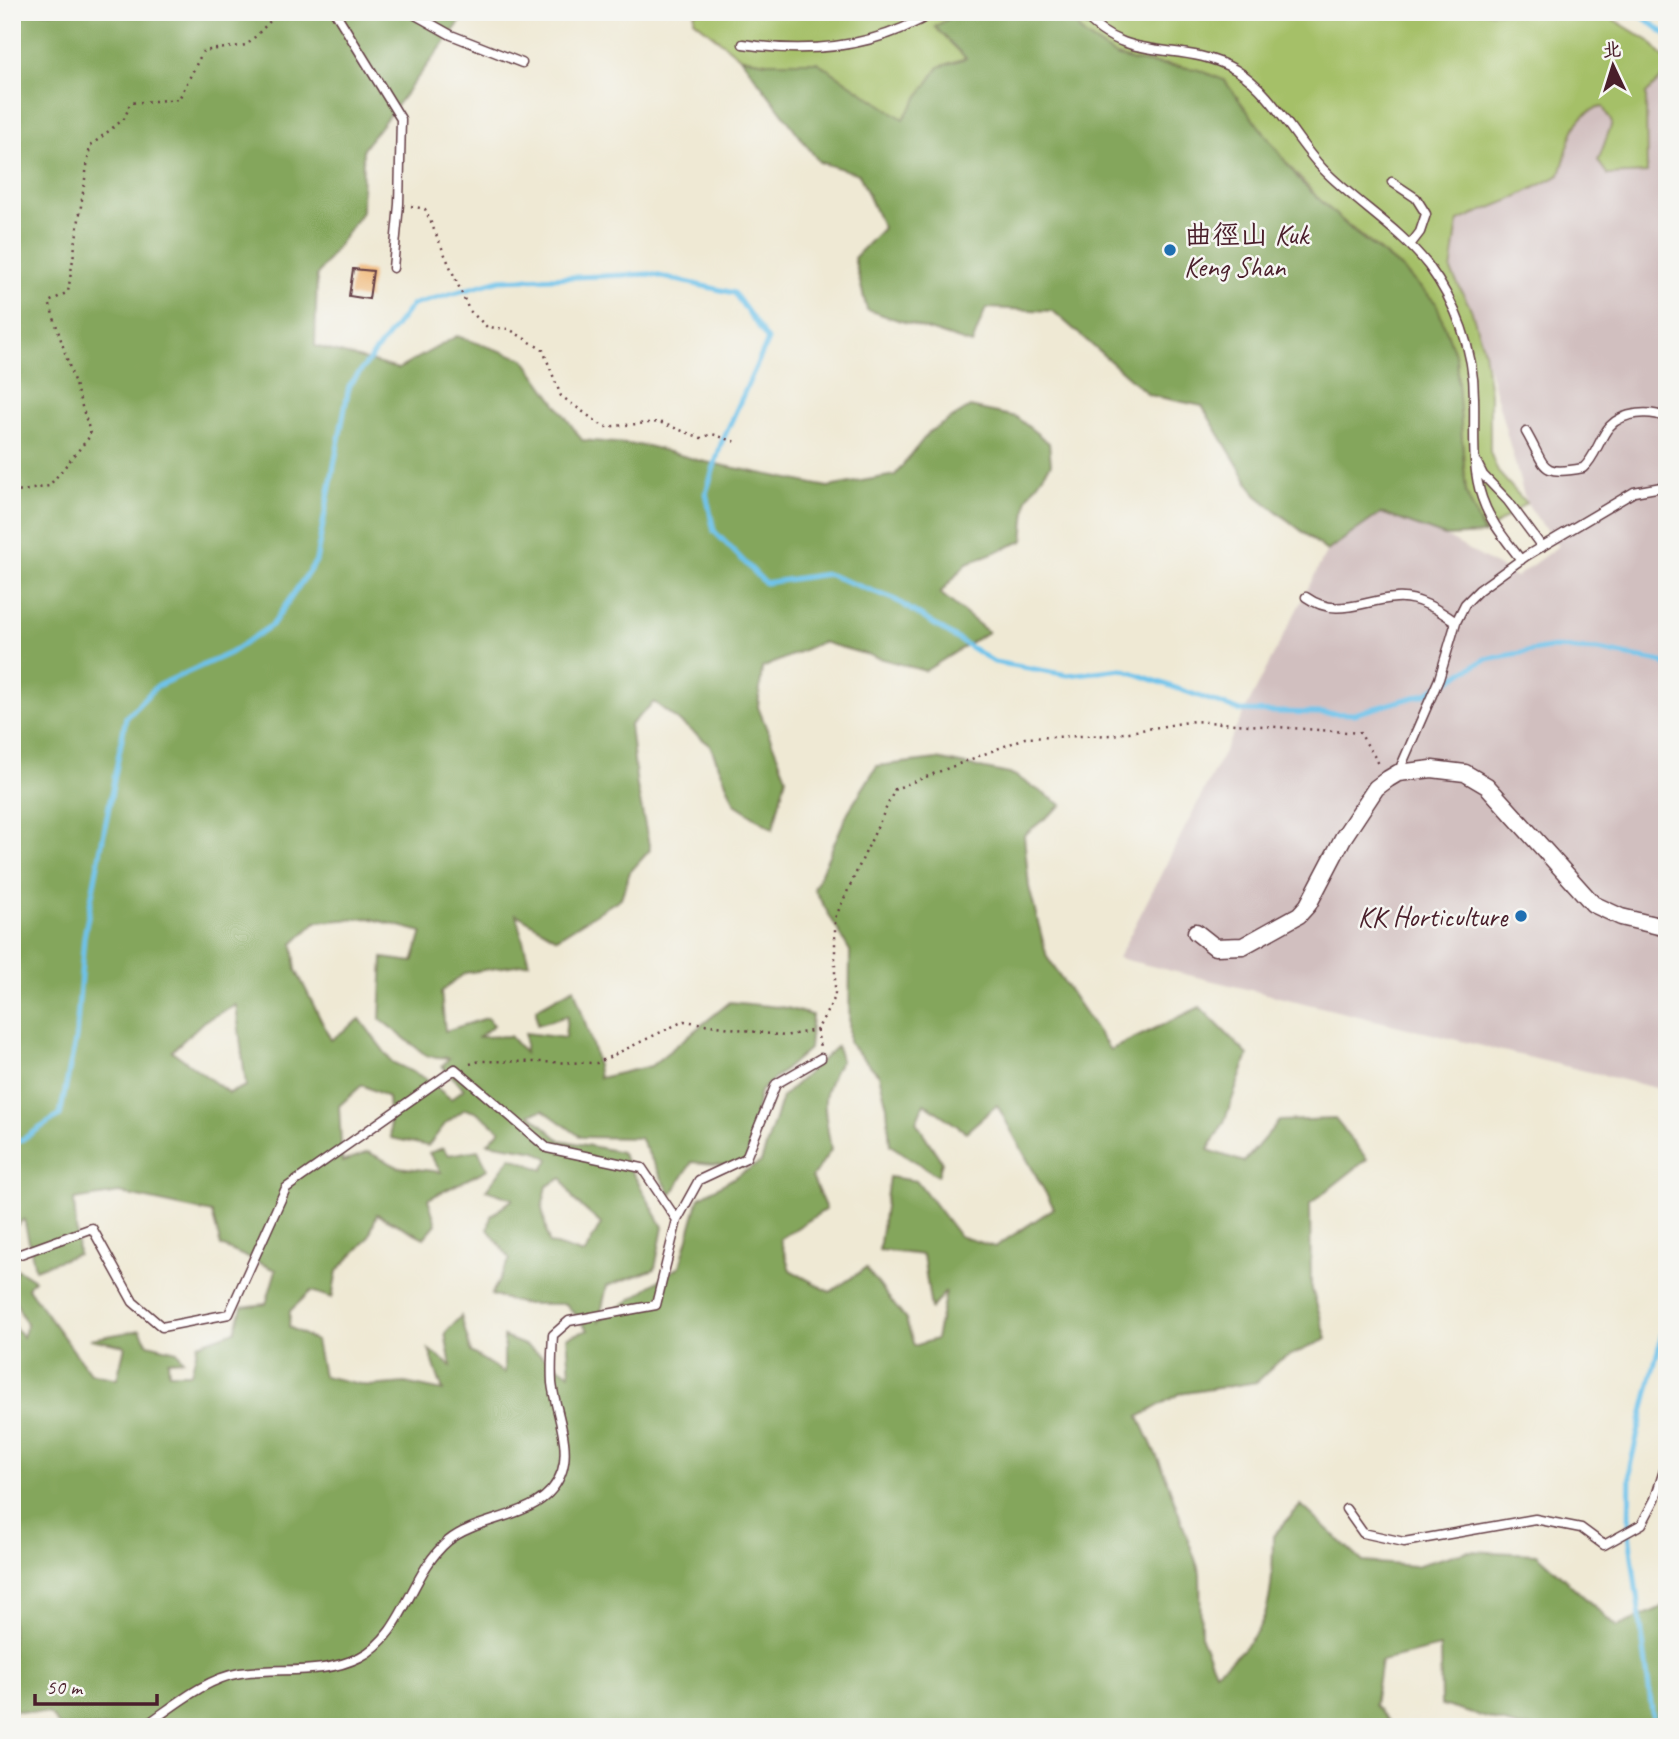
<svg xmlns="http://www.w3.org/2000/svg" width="1679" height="1739" font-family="Caveat,'LXGW WenKai TC',sans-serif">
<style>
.industrial{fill:#d1bfbf}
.green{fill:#a5c067;stroke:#787049;stroke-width:2}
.forest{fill:#84a65c;stroke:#676244;stroke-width:2;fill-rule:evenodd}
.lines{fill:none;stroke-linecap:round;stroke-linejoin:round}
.stream{stroke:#6ec3eb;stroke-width:5}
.building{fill:#f0b673}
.lane-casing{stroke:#633d44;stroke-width:11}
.street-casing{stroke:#633d44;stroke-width:19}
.path{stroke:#633d44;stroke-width:2.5;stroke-dasharray:2 5;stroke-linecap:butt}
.lane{stroke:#fff;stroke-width:8}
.street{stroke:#fff;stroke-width:16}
.poi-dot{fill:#1f6fb2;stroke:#f6f6f2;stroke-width:2.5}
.labels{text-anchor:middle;stroke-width:5;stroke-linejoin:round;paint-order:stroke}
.poi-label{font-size:28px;fill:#4a1f2b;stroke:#f6f6f2;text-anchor:start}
</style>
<rect width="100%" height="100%" fill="#f6f6f2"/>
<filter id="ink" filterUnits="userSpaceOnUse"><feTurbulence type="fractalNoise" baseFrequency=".0143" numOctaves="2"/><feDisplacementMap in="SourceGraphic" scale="14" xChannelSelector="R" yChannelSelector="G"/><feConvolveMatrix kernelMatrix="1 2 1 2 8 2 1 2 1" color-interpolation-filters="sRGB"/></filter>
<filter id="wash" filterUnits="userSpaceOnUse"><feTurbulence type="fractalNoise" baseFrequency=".00686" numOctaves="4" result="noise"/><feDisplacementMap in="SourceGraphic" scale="28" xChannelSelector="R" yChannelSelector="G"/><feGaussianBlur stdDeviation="1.57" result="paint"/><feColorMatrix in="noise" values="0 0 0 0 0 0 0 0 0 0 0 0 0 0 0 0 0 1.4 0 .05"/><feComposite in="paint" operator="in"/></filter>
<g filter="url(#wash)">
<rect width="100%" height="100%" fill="#efe9d4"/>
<path class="industrial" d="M1667 73V1083L1664 1090 1118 958 1327 551 1381 513 1445 536 1516 577 1558 546 1526 503 1478 330 1450 271 1458 221 1510 200 1560 175 1579 117 1590 108 1603 107 1612 123 1598 161 1647 173 1646 93Z"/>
<path class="green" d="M695 12H959L936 27 966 58 939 67 903 120 817 62H766L741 58 694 20Z
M1065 12H1601L1649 41 1667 61V73L1646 94 1647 173 1608 175 1598 161 1612 123 1603 107C1571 111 1569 148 1560 175L1510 200 1458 221 1451 271 1471 309 1484 351 1490 394V452L1498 472 1526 503 1484 534 1466 493 1456 357 1436 303 1401 268 1327 208 1278 154 1181 66 1134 61 1116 56 1084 35Z"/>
<path class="forest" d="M12 12H468L363 149 362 212 317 275 315 346 398 369 457 336 524 359 582 440 648 446 701 461 828 487 895 475 929 432 970 407 1016 417 1049 443 1051 464 1027 498 1023 541 967 563 940 593 988 632 925 671 822 642 762 668 758 707 786 777 773 829 735 804 710 745 654 702 630 725 637 786 650 850 630 872 621 898 557 938 516 914 529 963 465 973 441 992 445 1031 487 1018 494 1025 479 1037 510 1036 525 1053V1033L565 1038 567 1016 537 1025 536 1009 574 988 595 1054 599 1078 651 1066 730 1002 787 1008 812 1015 809 1049 760 1091 745 1167 692 1162 671 1195 640 1138 581 1137 543 1110 530 1114 560 1140 621 1152 663 1227 655 1269 607 1286 599 1321 680 1266 699 1198 761 1162 782 1097 837 1046 841 1060C817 1099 825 1108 831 1150L812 1177 826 1209 780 1239 790 1270 830 1292 866 1268 906 1320 914 1346 936 1339 946 1291 931 1309 923 1255 879 1250 889 1177 917 1181 959 1236 995 1247 1054 1208 997 1105 966 1132 924 1103 916 1122 942 1162 938 1176 890 1145 887 1107 879 1075 849 1043 850 951 814 889 848 812 877 766 937 759 1014 775 1062 805 1024 835 1029 887 1047 957 1110 1050 1200 1007 1248 1055 1224 1122 1208 1150 1244 1162 1279 1121 1335 1119 1367 1159 1310 1204 1311 1286 1327 1339 1280 1360 1257 1382 1179 1394 1139 1417 1164 1472 1200 1573 1201 1638 1215 1672C1273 1631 1272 1601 1273 1536L1301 1505 1363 1562 1415 1566 1467 1551 1537 1554 1617 1627 1667 1605V1727H1519L1441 1705 1440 1647 1381 1661 1374 1705 1394 1727H60L50 1714 12 1710V1324L23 1337 27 1325C17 1305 7 1291 17 1269L34 1280 27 1287 90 1373 117 1379 125 1346 90 1339 140 1330 148 1344 177 1351 183 1360 168 1361 169 1373H191L198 1344 235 1331 242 1307 266 1304 276 1270 221 1246 212 1213 119 1193 74 1200 78 1254 35 1269 24 1219 12 1230ZM369 918 422 932 413 962 383 958 380 1019 427 1056 449 1058 442 1066 464 1089 451 1099 423 1077 392 1062 360 1019 331 1040 296 970 293 944 316 922ZM236 1005 246 1086 229 1093 172 1051 204 1021ZM362 1085 388 1097 391 1138 428 1146 446 1123 465 1109 478 1113 500 1130 488 1143 536 1151 549 1159 543 1170 511 1157 486 1190 513 1199 491 1216 488 1229 510 1259 491 1295 523 1304H566L588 1330 567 1337 570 1374 527 1346 504 1337V1373L471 1352 461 1316 445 1333 451 1366 429 1350 443 1391 405 1383 369 1386 323 1376 316 1341 289 1327 290 1311 311 1291 332 1298 337 1271 368 1239 377 1214 424 1238 436 1224 428 1199 488 1169 478 1150 448 1155 443 1148 429 1153 441 1172 398 1167 368 1152 342 1162 339 1106ZM562 1178 574 1200 601 1224 584 1254 549 1243 542 1208 547 1186Z
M959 12H1065L1084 35 1116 56 1134 61 1196 69 1224 80 1301 182 1354 232 1401 268 1436 303 1456 357 1466 493 1484 534 1445 536 1381 513 1327 551 1256 495 1202 406 1149 395 1053 311 986 308 972 344 867 310 854 258 883 228 859 174 819 162 741 58 766 62H817L903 119 939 67 966 58 935 27Z"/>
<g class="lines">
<path class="stream" d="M1636 12 1667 35
M12 1146 60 1115 76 1037 84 937 126 717 157 686 230 653 272 625 316 561 349 386 412 305 500 280 650 274 734 293 768 340 721 444 706 493 714 531 765 583 827 574 894 599 994 662 1068 675 1122 669 1241 711 1354 714 1425 694 1486 659 1549 648 1598 650 1662 662 1667 667
M1654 1727 1629 1533 1630 1466 1667 1313"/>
</g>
<g id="blocks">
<path class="building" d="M353 269 373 271 369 299 349 296Z"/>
</g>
</g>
<g filter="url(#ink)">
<use href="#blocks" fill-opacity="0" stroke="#633d44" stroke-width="2"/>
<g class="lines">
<g class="lane-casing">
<path id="lane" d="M335 12 401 119 399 204 393 268
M410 12 451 35 522 63
M1081 12C1129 67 1181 38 1236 70 1274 93 1293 138 1323 169 1356 203 1399 228 1428 265 1456 303 1474 350 1474 398 1475 431 1471 466 1482 498 1490 522 1506 540 1521 560
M743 44C809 54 875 48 934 12
M1392 182 1416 198 1426 214 1420 232 1410 245
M1526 432C1547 468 1539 476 1583 468 1596 457 1599 438 1610 426 1623 412 1650 410 1667 418
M1477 463 1483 475 1508 501 1542 547
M1306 597C1337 619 1362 600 1396 598 1417 596 1439 610 1456 622
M1398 773 1439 679 1456 622 1465 604 1479 590 1526 556 1634 492 1667 486
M677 1220 699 1180 746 1158 776 1084 821 1058
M12 1257 92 1228 133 1302 162 1327 229 1314 286 1188 455 1069 547 1148 642 1168 677 1220 656 1305 569 1321 553 1335C552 1351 551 1367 552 1383 555 1410 571 1444 562 1471 546 1520 482 1513 448 1541 410 1573 405 1634 360 1657 322 1676 280 1667 240 1673 204 1679 173 1707 143 1727
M1346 1509 1363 1533 1404 1542 1535 1519 1581 1528 1604 1545 1642 1524 1655 1499 1667 1461"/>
</g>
<g class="street-casing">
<path id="street" d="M1196 932 1215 947 1243 946 1299 915 1308 905 1343 838 1376 788 1388 779 1398 773 1432 769 1465 773 1487 786 1593 904 1621 917 1667 928"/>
</g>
<path class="path" d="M411 206 425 209 469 310 487 327 509 329 543 350 561 396 604 427 659 422 701 438 712 434 740 443
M12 493 49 486 91 435 49 302 68 292 90 146 125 118 130 103 179 99 203 51 247 45 279 12
M817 1030 820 1047
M470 1064 480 1061 597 1063 684 1021 784 1036 817 1030 835 997V918L895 789 1025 738 1112 735 1194 721 1360 733 1379 764"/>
<use href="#lane" class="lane"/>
<use href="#street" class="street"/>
</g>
</g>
<g class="poi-dot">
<circle cx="1170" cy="250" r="7"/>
<circle cx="1521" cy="916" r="7"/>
</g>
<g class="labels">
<g class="poi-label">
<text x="1184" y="244">曲徑山 Kuk<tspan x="1184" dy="32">Keng Shan</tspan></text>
<text x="1507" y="926" text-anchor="end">KK Horticulture</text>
</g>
</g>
<rect width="1679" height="1739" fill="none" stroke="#f6f6f2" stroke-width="42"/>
<g transform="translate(1613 66) rotate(356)" stroke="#f6f6f2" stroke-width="5" paint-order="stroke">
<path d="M0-5L12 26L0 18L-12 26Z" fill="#4a1f2b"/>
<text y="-10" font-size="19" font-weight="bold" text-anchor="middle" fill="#4a1f2b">北</text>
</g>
<path d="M35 1694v10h122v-10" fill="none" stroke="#4a1f2b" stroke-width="3.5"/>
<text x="46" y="1694" font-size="21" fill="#4a1f2b" stroke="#f6f6f2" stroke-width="5" paint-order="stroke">50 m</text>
</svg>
